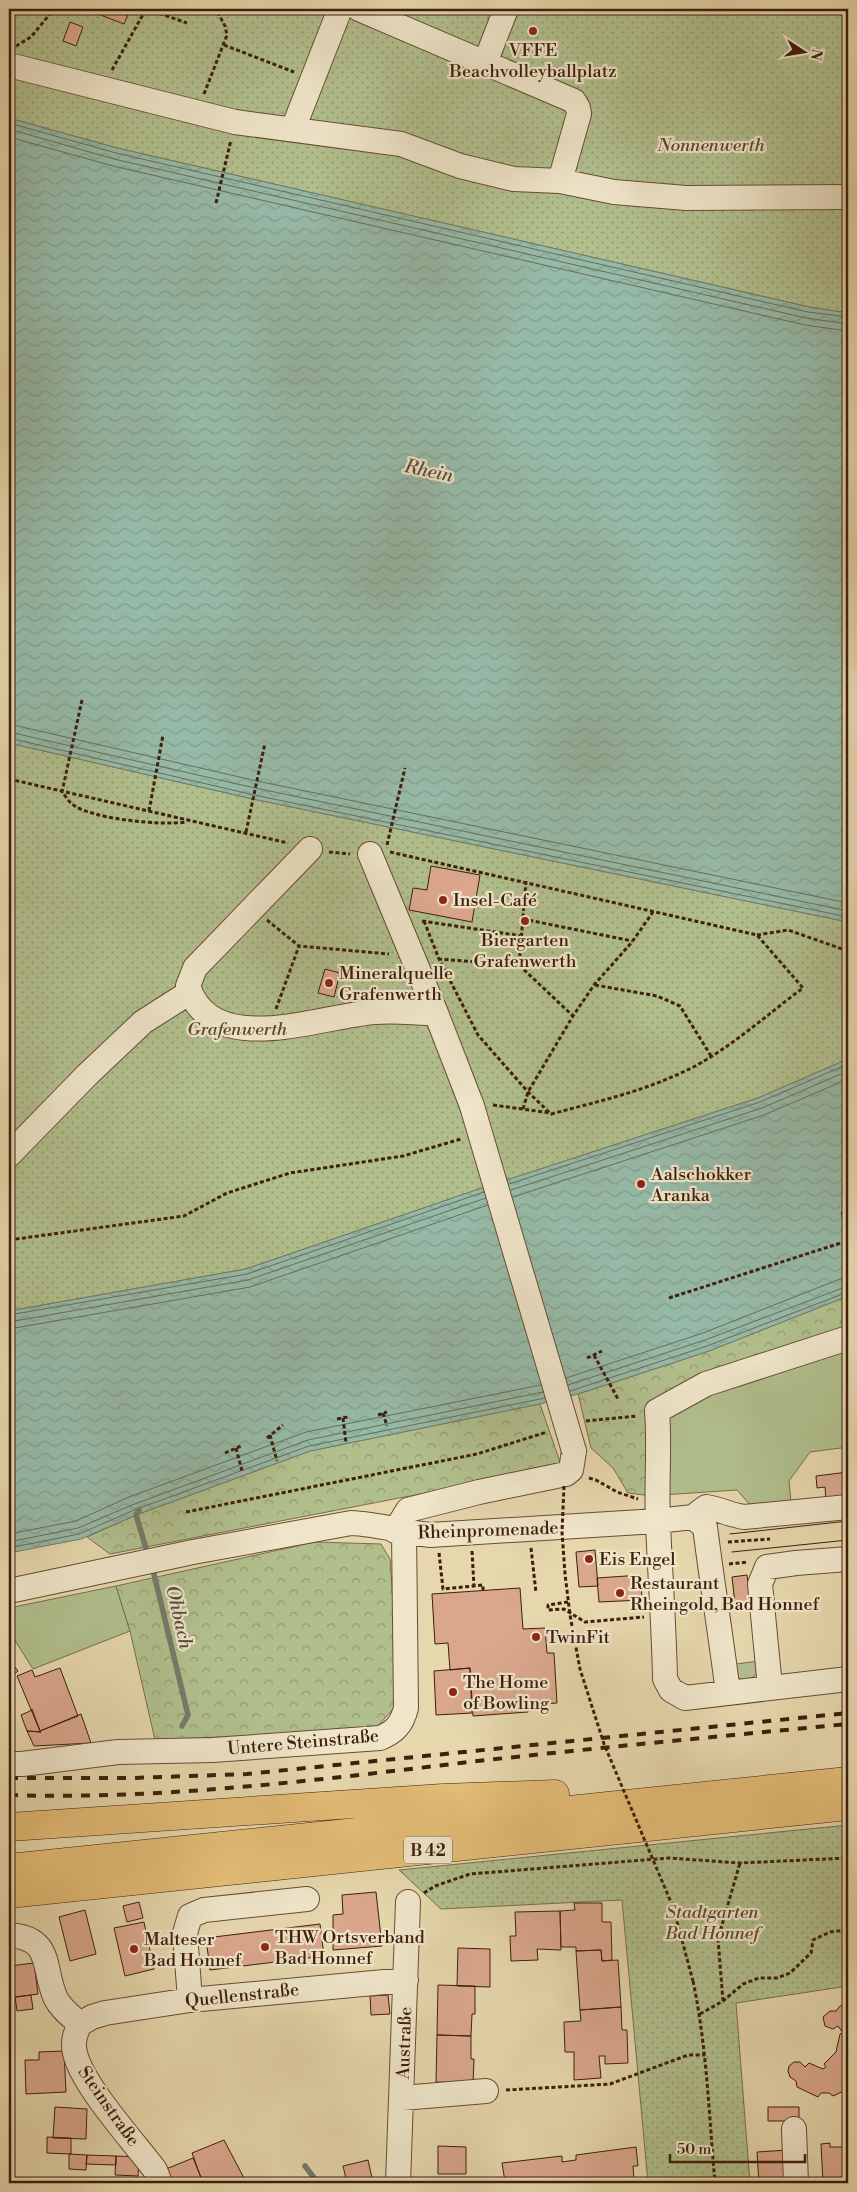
<svg xmlns="http://www.w3.org/2000/svg" width="857" height="2192" font-family="'Libre Bodoni',serif">
<style>
.green{fill:#b1bf8d;stroke:#786e4d}
.forest{fill:url(#forest-crowns);stroke:#786e4d}
.park{fill:url(#park-dots);stroke:#786e4d}
.water{fill:url(#water-waves);stroke:#737c6a}
.lines{fill:none;stroke-linecap:round;stroke-linejoin:round}
.shore{stroke:#6a6c5a;stroke-width:1}
.stream{stroke:#737c6a;stroke-width:5.5}
.building{fill:#daa78d;stroke:#3e1e0d}
.minor-casing{stroke:#684c35;stroke-width:26}
.highway-casing{stroke:#3e1e0d;stroke-width:29}
.path{stroke:#3e1e0d;stroke-width:3;stroke-dasharray:4 2.5;stroke-linecap:butt}
.minor{stroke:#efe5c9;stroke-width:24}
.highway{stroke:#e3bc76;stroke-width:28}
.tram{stroke:#3e1e0d;stroke-width:1}
.rail{stroke:#3e1e0d;stroke-width:4;stroke-dasharray:9 9;stroke-linecap:butt}
.minor-bridge-casing{stroke:#684c35;stroke-width:26;stroke-linecap:butt}
.path-bridge{stroke:#3e1e0d;stroke-width:3;stroke-dasharray:4 2.5;stroke-linecap:butt}
.minor-bridge{stroke:#efe5c9;stroke-width:24}
.poi-dot{fill:#8f2418;stroke:#efe5c9;stroke-width:2}
.labels{text-anchor:middle;stroke-width:4.5;stroke-linejoin:round;paint-order:stroke}
.shield{fill:#efe5c9;stroke:#735a45;stroke-width:1}
.shield-label{font-size:16px;font-weight:bold;fill:#3e1e0d}
.poi-label{font-size:18px;fill:#3e1e0d;stroke:#efe5c9;text-anchor:start}
.park-label{font-size:18px;font-style:italic;fill:#5b462d;stroke:#efe5c9}
.street-label{font-size:18px;fill:#3e1e0d;stroke:#efe5c9}
.water-label{font-size:19px;font-style:italic;fill:#584d3c;stroke:#efe5c9}
</style>
<defs>
<pattern id="forest-crowns" width="20" height="18" patternUnits="userSpaceOnUse" patternTransform="scale(1.25)"><rect width="20" height="18" fill="#b1bf8d"/><path d="M2 6a3 3 0 1 1 6 0M12 15a3 3 0 1 1 6 0" fill="none" stroke="#919b72"/></pattern>
<pattern id="park-dots" width="8" height="8" patternUnits="userSpaceOnUse" patternTransform="scale(1.25)"><rect width="8" height="8" fill="#b1bf8d"/><path d="M2 2h.1M6 6h.1" fill="none" stroke="#919b72" stroke-width="1.8" stroke-linecap="round"/></pattern>
<pattern id="water-waves" width="16" height="10" patternUnits="userSpaceOnUse" patternTransform="scale(1.25)"><rect width="16" height="10" fill="#96baa8"/><path d="M0 5q4-4 8 0t8 0" fill="none" stroke="#829f8f"/></pattern>
</defs>
<rect width="100%" height="100%" fill="#e6d7ac"/>
<filter id="stains"><feTurbulence type="fractalNoise" baseFrequency=".004" numOctaves="4"/><feColorMatrix values="0 0 0 0 .2 0 0 0 0 .09 0 0 0 0 .02 0 0 0 .5 -.17"/></filter>
<radialGradient id="worn" r=".72"><stop offset=".6" stop-color="#630" stop-opacity="0"/><stop offset="1" stop-color="#630" stop-opacity=".3"/></radialGradient>
<path class="green" d="M848 1348V1447L810 1452 789 1481 791 1502 751 1506 737 1490 662 1495 663 1423 680 1402Z
M116 1586 130 1631 33 1669 9 1631V1608Z
M759 1661V1671C753 1679 744 1682 735 1677L729 1665Z"/>
<path class="forest" d="M848 1296V1335L650 1405 652 1496 628 1493 613 1468 591 1448 578 1394 709 1351Z
M540 1404 561 1465 482 1482 110 1554 87 1537 136 1515 310 1451Z
M315 1542 381 1544 390 1559 396 1647V1706L374 1730 155 1740 130 1631 116 1586Z"/>
<path class="park" d="M9 9H848V313L809 307 117 148 9 118Z
M9 743 253 799 848 922V1059L758 1098 476 1190 246 1269 9 1311Z
M848 1825V1986L736 2003 750 2183H648L622 1900 441 1909 399 1870Z"/>
<path class="water" d="M9 118 117 148 809 307 848 313V922L253 799 9 743Z
M848 1059V1296L709 1351 578 1394 540 1404 310 1451 136 1515 81 1539 9 1553V1311L246 1269 476 1190 758 1098Z"/>
<g class="lines">
<path class="shore" d="M9 123 116 153 808 312 848 317
M9 129 114 159 806 318 848 324
M9 137 113 166 805 325 848 331
M9 724 257 781 848 903
M9 732 255 788 848 911
M9 738 254 795 848 917
M509 1184 760 1102 848 1064
M511 1190 762 1108 848 1071
M513 1197 764 1115 848 1079
M9 1315 247 1274 484 1192
M9 1322 248 1280 486 1198
M9 1329 250 1287 488 1205
M566 1378 703 1333 840 1279 848 1278
M568 1385 705 1340 848 1286
M570 1391 707 1346 848 1292
M9 1534 76 1521 129 1497 306 1432 541 1385
M9 1542 78 1528 132 1505 308 1440 543 1392
M9 1548 79 1534 134 1510 309 1446 545 1398"/>
<path class="stream" d="M139 1510 136 1515 148 1555
M152 1566 188 1715 182 1726
M305 2166 318 2183"/>
</g>
<path class="building" d="M85 9H127L130 10 124 24Z
M70 22 83 27 76 46 63 41Z
M431 866 480 875 472 922 409 910 413 888 427 890Z
M325 969 340 973 334 997 318 993Z
M848 1472V1497L826 1500 825 1487 817 1488 816 1476Z
M595 1550 598 1586 579 1587 576 1552Z
M641 1575 642 1600 599 1602 597 1578Z
M747 1575 750 1602 735 1604 732 1577Z
M520 1588 523 1629 545 1628 547 1653H554L557 1703 528 1705V1712L473 1716 470 1668 450 1670 448 1643 435 1644 432 1594Z
M9 1660 18 1671 9 1678Z
M60 1668 78 1716 40 1731 17 1676 32 1670 35 1677Z
M470 1668 472 1713 436 1715 434 1671Z
M32 1709 40 1731 41 1732 27 1731 21 1715 30 1711Z
M81 1714 91 1743 34 1746 27 1731 41 1732 40 1731Z
M376 1892 382 1946 333 1950V1915L343 1914 342 1895Z
M139 1902 143 1918 127 1922 123 1906Z
M574 1903H602V1922H611L612 1960 602 1961 601 1950 576 1951V1947H561L560 1911 575 1910Z
M85 1910 96 1954 70 1961 59 1917Z
M560 1911 561 1950 537 1949 538 1960 511 1961 510 1936H516L515 1912Z
M144 1922 154 1969 125 1976 114 1928Z
M320 1924 324 1956 210 1970 206 1938Z
M458 1948 490 1949V1987L457 1986Z
M601 1950 602 1961 618 1960 621 2007 580 2010 576 1951Z
M34 1963 38 1994 9 1998V1966Z
M438 1985 475 1986V2014H472L471 2036 437 2035Z
M31 1995 33 2009 17 2011 15 1997Z
M388 1995 390 2014 371 2015 370 1996Z
M848 2004V2089L833 2096 829 2093H821L818 2097 797 2087 796 2081 790 2077 788 2071 789 2066 794 2062H800L805 2067 809 2063 823 2069 826 2067 824 2064 836 2052 840 2034 843 2033 838 2026 833 2029 825 2026 823 2017 830 2011H836L840 2006Z
M621 2007 622 2030H627L628 2063 605 2064V2056H599L601 2078 574 2080V2052H565L564 2022 581 2021 580 2010Z
M437 2035 471 2036V2059H474L473 2083 436 2082Z
M64 2051 66 2092 26 2094 25 2060H39V2052Z
M55 2107 87 2109 86 2139 53 2138Z
M768 2107H799V2121H768Z
M47 2137 71 2138V2154L47 2153Z
M224 2140 245 2180 234 2183H187L201 2178 192 2153Z
M830 2143V2147H848V2183H823L821 2144Z
M438 2146 466 2147V2174H438Z
M636 2147 638 2166H633L634 2180 640 2179V2183L505 2182 502 2163 562 2156V2162L576 2160V2155Z
M788 2150 790 2183H759L757 2152Z
M69 2154 87 2155 86 2170 69 2169Z
M87 2155 116 2156V2165L86 2164Z
M116 2156 139 2157 138 2176 115 2175Z
M193 2158 201 2177 187 2183H172L166 2169Z
M368 2160 372 2178 347 2183 343 2166Z"/>
<g class="lines">
<g class="minor-casing">
<path id="minor" d="M359 9 574 101 578 108 579 114 560 181
M485 63 506 9
M9 65 235 122 401 144 460 166 514 179 560 181 614 192 686 198 848 197
M293 129 340 9
M310 849 195 968 188 986C212 1060 319 1016 375 1012 395 1010 416 1013 436 1013
M370 854 436 1013 472 1106
M9 1155 87 1075 143 1022 190 992
M848 1338 706 1384 657 1411C660 1448 656 1485 658 1522 660 1574 664 1627 665 1679L671 1690 685 1698 848 1679
M693 1517 705 1527C712 1582 721 1637 728 1693
M395 1531 408 1510 479 1492 566 1474 571 1470 574 1451
M9 1591 193 1552 351 1523C378 1524 403 1532 430 1535L657 1521 693 1517 706 1507C720 1509 730 1515 744 1517L848 1507
M770 1687 760 1584 767 1567 796 1563 848 1559
M9 1764H22L118 1752 213 1750 380 1738C395 1732 402 1724 406 1708L404 1532
M9 1935C54 1938 42 1969 56 1999 62 2010 71 2016 80 2024
M190 2000 185 1933 190 1916 204 1910 307 1899
M80 2024 92 2017 105 2013 190 2000 406 1980
M80 2024C75 2033 72 2042 75 2053 82 2085 134 2142 155 2170L160 2183
M402 2098 486 2091
M794 2129 796 2183
M398 2183 408 1902"/>
</g>
<g class="highway-casing">
<path id="highway" d="M9 1827 443 1798 555 1794
M9 1868 848 1781
M9 1894 848 1806"/>
</g>
<path class="path" d="M147 9 187 23
M224 45 294 72
M16 46 31 37 54 9
M112 70 146 9
M204 94 227 35 225 26 216 9
M216 203 231 140
M82 700 62 792C65 795 68 801 72 804 90 819 163 826 186 822
M9 779 288 843
M149 811 163 735
M246 832 265 743
M387 845 405 768
M329 852 350 854
M390 852 757 935 803 988C765 1016 725 1053 683 1072 641 1092 596 1102 551 1114L528 1092 478 1035 439 959 424 921
M526 881 519 965 573 1016
M523 919 632 941
M267 920 299 946 389 954
M422 921 522 936
M757 935 788 930 848 951
M438 959 519 965
M595 985 657 996 680 1006 711 1056
M276 1009 299 946
M493 1105 551 1113
M523 1109 528 1092 573 1016 594 985 632 942 653 912
M842 1212 848 1231
M9 1240 184 1216 227 1193 290 1173 403 1156 461 1139
M669 1298 847 1241
M594 1355 618 1399
M587 1358 602 1351
M383 1413 387 1426
M378 1415 387 1412
M343 1418 346 1443
M337 1419 348 1417
M586 1421 637 1416
M270 1435 277 1461
M267 1438 283 1425
M236 1448 242 1471
M225 1453 241 1446
M589 1478 596 1480 617 1492 638 1499
M186 1512 477 1454 547 1432
M728 1542 770 1539
M531 1548 536 1593
M472 1551 474 1586
M439 1553 443 1589 483 1585V1590
M729 1564 748 1562
M568 1602 548 1605V1610L564 1609 585 1622 644 1617
M424 1893 435 1886 470 1874 669 1858 740 1863 848 1858
M693 1981C707 2048 709 2116 715 2183
M723 2001 718 1939 740 1863
M700 2014 723 2001 743 1984 759 1978H777L790 1973 811 1953 813 1940 830 1932 848 1930
M506 2090 610 2084 688 2055H705"/>
<use href="#minor" class="minor"/>
<use href="#highway" class="highway"/>
<path class="tram" d="M730 1534 848 1521
M732 1552 848 1540"/>
<path class="rail" d="M9 1778H133L247 1774 848 1713
M9 1795C162 1800 317 1780 469 1762 595 1748 722 1736 848 1724"/>
<g class="minor-bridge-casing">
<path id="minor-bridge" d="M472 1106 574 1451"/>
</g>
<path class="path-bridge" d="M564 1486 562 1532 565 1574 570 1615 580 1669 604 1744 673 1907 693 1981"/>
<use href="#minor-bridge" class="minor-bridge"/>
</g>
<g class="poi-dot">
<circle cx="533" cy="31" r="5"/>
<circle cx="443" cy="900" r="5"/>
<circle cx="525" cy="921" r="5"/>
<circle cx="329" cy="983" r="5"/>
<circle cx="641" cy="1184" r="5"/>
<circle cx="589" cy="1559" r="5"/>
<circle cx="620" cy="1593" r="5"/>
<circle cx="536" cy="1637" r="5"/>
<circle cx="453" cy="1692" r="5"/>
<circle cx="265" cy="1947" r="5"/>
<circle cx="134" cy="1949" r="5"/>
</g>
<g class="labels">
<rect class="shield" x="404" y="1836.5" width="48" height="27" rx="4"/>
<g class="shield-label">
<text x="428" y="1856">B 42</text>
</g>
<g class="poi-label">
<text x="533" y="56" text-anchor="middle">VFFE<tspan x="533" dy="21">Beachvolleyballplatz</tspan></text>
<text x="453" y="906">Insel-Café</text>
<text x="525" y="946" text-anchor="middle">Biergarten<tspan x="525" dy="21">Grafenwerth</tspan></text>
<text x="339" y="979">Mineralquelle<tspan x="339" dy="21">Grafenwerth</tspan></text>
<text x="651" y="1180">Aalschokker<tspan x="651" dy="21">Aranka</tspan></text>
<text x="599" y="1565">Eis Engel</text>
<text x="630" y="1589">Restaurant<tspan x="630" dy="21">Rheingold, Bad Honnef</tspan></text>
<text x="546" y="1643">TwinFit</text>
<text x="463" y="1688">The Home<tspan x="463" dy="21">of Bowling</tspan></text>
<text x="275" y="1943">THW Ortsverband<tspan x="275" dy="21">Bad Honnef</tspan></text>
<text x="144" y="1945">Malteser<tspan x="144" dy="21">Bad Honnef</tspan></text>
</g>
<g class="park-label">
<text x="711" y="151">Nonnenwerth</text>
<text x="237" y="1035">Grafenwerth</text>
<text x="712" y="1918">Stadtgarten<tspan x="712" dy="21">Bad Honnef</tspan></text>
</g>
<g class="street-label">
<text transform="translate(488 1530) rotate(-2)" y="6">Rheinpromenade</text>
<text transform="translate(303 1742) rotate(-5)" y="6">Untere Steinstraße</text>
<text transform="translate(242 1995) rotate(-6)" y="6">Quellenstraße</text>
<text transform="translate(404 2043) rotate(-88)" y="6">Austraße</text>
<text transform="translate(109 2106) rotate(55)" y="6">Steinstraße</text>
</g>
<g class="water-label">
<text transform="translate(429 470) rotate(12)" y="7">Rhein</text>
<text transform="translate(180 1617) rotate(77)" y="7">Ohbach</text>
</g>
</g>
<rect width="857" height="2192" fill="none" stroke="#e6d7ac" stroke-width="30"/>
<rect x="10" y="10" width="837" height="2172" fill="none" stroke="#3e1e0d" stroke-width="2.5"/>
<rect x="15" y="15" width="827" height="2162" fill="none" stroke="#3e1e0d"/>
<g transform="translate(804 52) rotate(102)" stroke="#efe5c9" stroke-width="4" paint-order="stroke">
<path d="M0-4L9 19L0 12L-9 19Z" fill="#3e1e0d"/>
<text y="-8" font-size="14" font-weight="bold" text-anchor="middle" fill="#3e1e0d">N</text>
</g>
<path d="M670 2154v8h135v-8" fill="none" stroke="#3e1e0d" stroke-width="2.5"/>
<text x="677" y="2154" font-size="15" fill="#3e1e0d" stroke="#efe5c9" stroke-width="4" paint-order="stroke">50 m</text>
<rect width="100%" height="100%" filter="url(#stains)"/>
<rect width="100%" height="100%" fill="url(#worn)"/>
</svg>
